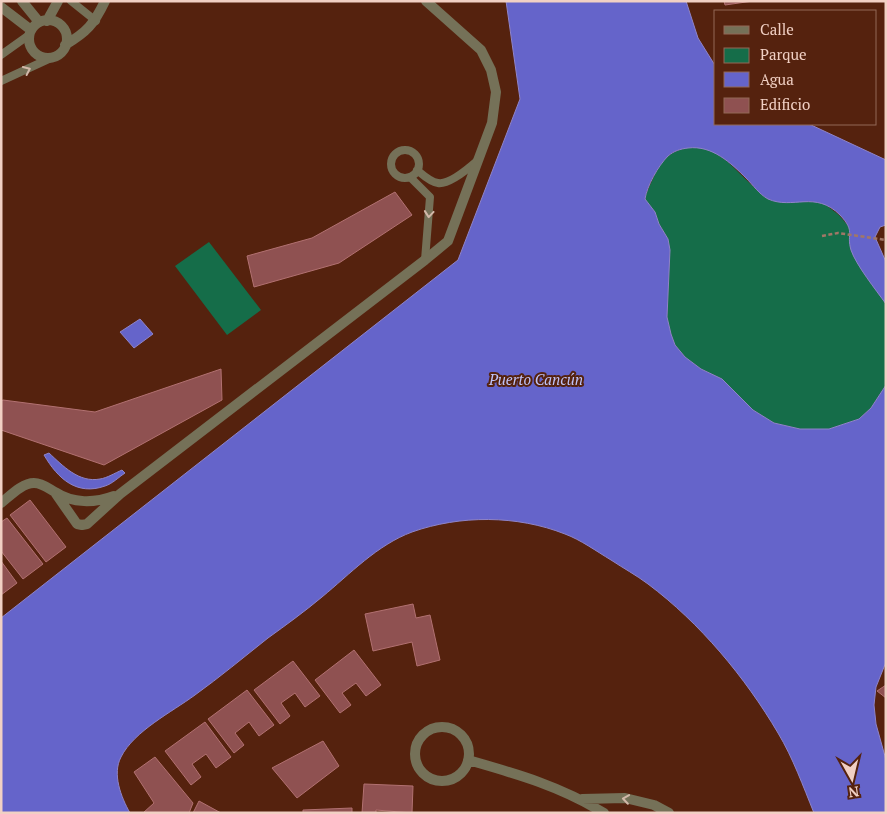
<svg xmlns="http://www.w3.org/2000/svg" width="887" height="814" font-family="'PT Serif',serif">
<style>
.green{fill:#156d49}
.water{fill:#6564ca;stroke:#8f84c8}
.building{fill:#8f5151;stroke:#b27171}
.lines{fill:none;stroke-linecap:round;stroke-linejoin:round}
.path{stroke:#a17767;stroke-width:2.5;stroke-dasharray:4 2.5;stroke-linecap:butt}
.lane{stroke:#757158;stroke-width:8}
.street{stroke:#757158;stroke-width:10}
.oneway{stroke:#d2b8a9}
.labels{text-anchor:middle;stroke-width:4;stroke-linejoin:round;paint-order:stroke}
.water-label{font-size:15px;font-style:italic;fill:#bfc3f8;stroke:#55220e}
</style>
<rect width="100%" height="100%" fill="#55220e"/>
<path class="green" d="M692 147 704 148 716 153 728 162 761 194 770 200 818 202 826 205 839 215 850 228V240L865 273 886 304V385L871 408 859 419 829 429H800L774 423 753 410 722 379 701 369 685 357 675 345 671 334 667 317 670 250 668 239 659 224 655 212 645 200 646 194C658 169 661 151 692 147Z
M209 242 261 310 227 335 175 266Z"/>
<path class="water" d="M506 1H686L698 38 716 67V124H809L886 160V225L880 227 875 237 886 262V304C876 290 856 265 851 250 846 233 856 232 840 215 815 190 793 210 768 199 759 194 753 185 746 178 731 163 712 145 688 148 680 149 674 151 668 156 658 166 647 186 645 199L655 212 659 224 668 239 670 250 667 317 671 334 675 345 685 357 701 369 722 379 753 410 774 423 800 429H829L859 419 871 408 886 385V662L876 687 874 705 876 724 886 760V813H814C803 786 793 758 778 733 745 677 700 623 648 584 636 575 623 568 611 560 596 551 581 540 565 534 517 515 460 515 412 532 377 545 350 574 322 597 304 612 286 625 268 638 244 657 220 677 195 695 172 712 134 731 121 757 112 774 121 797 130 813H1V618L458 260 520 99Z
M140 319 153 334 134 348 120 332Z
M49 453C63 466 79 483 100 479 107 478 115 473 122 470L125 473C119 477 112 484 105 486 77 496 58 479 44 455Z"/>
<path class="building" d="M724 1H753L725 5Z
M395 192 412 215 339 263 254 287 247 256 312 238Z
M221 369 222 400 104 465 1 430V401L3 400 95 412Z
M30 500 66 547 46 562 10 515Z
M7 518 43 564 23 579 1 551V522Z
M1 561 17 583 1 595Z
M413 604 416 618 430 615 440 660 417 666 412 642 373 651 365 614Z
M354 650 381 685 366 696 356 683 342 693 351 705 340 713 315 680Z
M293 661 320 696 305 707 295 693 281 703 290 716 280 724 254 690Z
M886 685V698L877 691Z
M247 690 274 725 259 736 249 722 235 733 244 745 234 753 208 719Z
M205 722 231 757 216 768 206 754 192 764 201 777 191 785 165 751Z
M323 741 339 766 297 798 272 768Z
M155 757 193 803 189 813H143L154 803 134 772Z
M364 784 413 786 412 813 376 810V813H362Z
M199 801 221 813H193Z
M352 808V813H303V810Z"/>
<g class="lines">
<path class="path" d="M822 236 838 233 886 240"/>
<path class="lane" d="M71 1 96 21
M1 55 29 35
M1 81 53 57
M391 164a14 14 0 1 1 28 0a14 14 0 1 1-28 0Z
M417 170C423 175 430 182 438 183 449 185 469 168 477 161
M410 177 430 197 425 260"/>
<path class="street" d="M22 1 39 22
M1 7 31 30
M29 39a19 19 0 1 1 38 0a19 19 0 1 1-38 0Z
M47 21 58 1
M65 45C87 32 94 24 105 1
M56 494 77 524 82 525 87 524 120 494 425 260 448 241 492 123 496 92 491 70 481 50 426 1
M1 503C10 496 22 483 34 483 42 483 48 488 55 492 73 504 95 503 114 496
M415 754a27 27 0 1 1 54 0a27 27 0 1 1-54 0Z
M468 760C517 774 560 786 604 813
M582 799 625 798 654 805 669 813"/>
</g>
<defs><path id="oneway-chevron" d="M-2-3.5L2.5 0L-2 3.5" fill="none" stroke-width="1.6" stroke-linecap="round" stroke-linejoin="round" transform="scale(1.25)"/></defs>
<g class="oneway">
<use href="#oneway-chevron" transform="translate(27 70) rotate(-25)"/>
<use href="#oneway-chevron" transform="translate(429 214) rotate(95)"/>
<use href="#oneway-chevron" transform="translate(626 799) rotate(-172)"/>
</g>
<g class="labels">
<g class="water-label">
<text x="536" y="385">Puerto Cancún</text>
</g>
</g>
<rect width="887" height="814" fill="none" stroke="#f1d0c4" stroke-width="5"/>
<rect x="714" y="10" width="162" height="115" fill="#55220e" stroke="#936857"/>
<rect x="724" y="26" width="25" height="8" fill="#757158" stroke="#936857"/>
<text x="760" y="35" font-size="15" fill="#f1d0c4">Calle</text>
<rect x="724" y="48" width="25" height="15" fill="#156d49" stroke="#936857"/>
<text x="760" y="60" font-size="15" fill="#f1d0c4">Parque</text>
<rect x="724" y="72" width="25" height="15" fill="#6564ca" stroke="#936857"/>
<text x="760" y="85" font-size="15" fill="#f1d0c4">Agua</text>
<rect x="724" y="98" width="25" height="15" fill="#8f5151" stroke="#936857"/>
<text x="760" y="110" font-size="15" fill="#f1d0c4">Edificio</text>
<g transform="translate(852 779) rotate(172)" stroke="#55220e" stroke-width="4" paint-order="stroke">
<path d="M0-4L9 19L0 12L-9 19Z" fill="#f1d0c4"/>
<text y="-8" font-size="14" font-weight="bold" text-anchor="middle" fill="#f1d0c4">N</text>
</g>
</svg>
